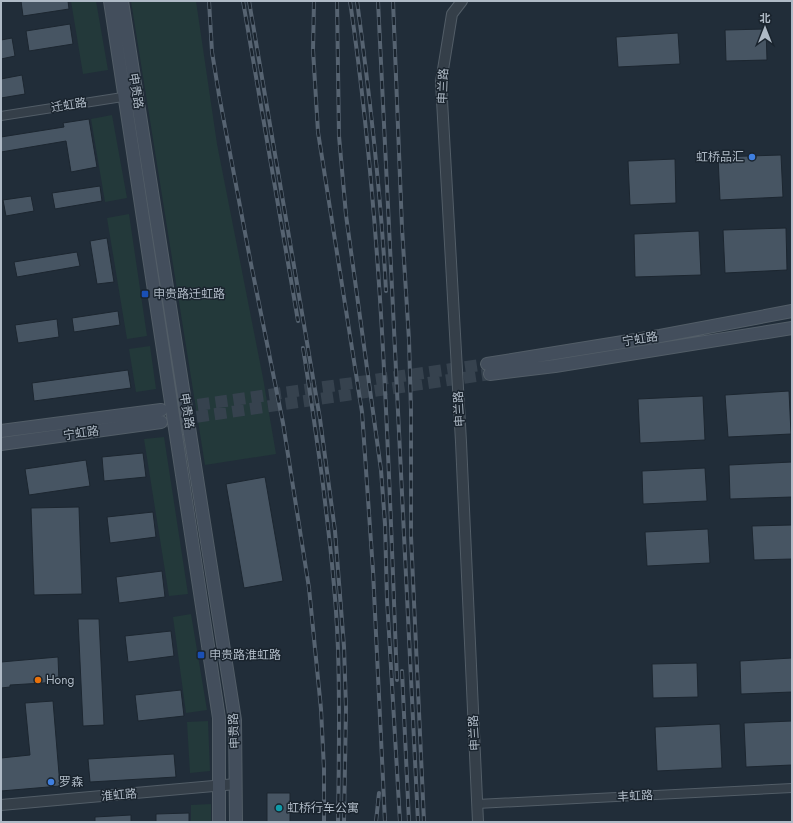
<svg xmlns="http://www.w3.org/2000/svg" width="793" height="823" font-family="Jost,'Noto Sans SC',sans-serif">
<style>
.green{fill:#23393a}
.building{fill:#475563;stroke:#1c2630}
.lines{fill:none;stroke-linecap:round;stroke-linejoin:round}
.secondary-tunnel{stroke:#36424e;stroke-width:12;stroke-dasharray:12 6;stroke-linecap:butt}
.minor-casing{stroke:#525d67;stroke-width:10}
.tertiary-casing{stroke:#525d67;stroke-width:12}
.secondary-casing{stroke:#525d67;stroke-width:14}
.minor{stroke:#353f49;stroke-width:8}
.tertiary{stroke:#353f49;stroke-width:10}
.secondary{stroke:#434e5c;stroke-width:12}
.rail-casing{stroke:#566371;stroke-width:4}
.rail{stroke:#1a242e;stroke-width:2.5;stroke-dasharray:8;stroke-linecap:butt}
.shop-dot{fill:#3f7fe0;stroke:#1a242e;stroke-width:1.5}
.transit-dot{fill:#1a4fb4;stroke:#1a242e;stroke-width:1.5}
.food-dot{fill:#e8710a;stroke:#1a242e;stroke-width:1.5}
.culture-dot{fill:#0f9aa8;stroke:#1a242e;stroke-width:1.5}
.labels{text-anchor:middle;stroke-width:3;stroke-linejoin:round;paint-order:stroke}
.street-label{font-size:12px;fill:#afbac6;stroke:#1a242e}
.poi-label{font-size:12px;fill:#afbac6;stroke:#1a242e;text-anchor:start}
</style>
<rect width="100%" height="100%" fill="#212d39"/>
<path class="green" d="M71 1H96L108 70 83 74Z
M131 1H196L217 144 263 378 276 454 205 465Z
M112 115 127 198 105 202 91 119Z
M129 214 147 336 127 339 107 218Z
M150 346 156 389 136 392 129 349Z
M164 437 188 594 169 596 144 439Z
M191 614 207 710 186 713 173 617Z
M208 721 210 771 190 773 187 722Z
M211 804V822H191V805Z"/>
<path class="building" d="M21 1H68L69 9 23 16Z
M70 24 73 44 29 51 26 31Z
M766 29 767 60 726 61 725 30Z
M678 33 680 64 618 67 616 37Z
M12 38 15 56 1 59V40Z
M22 75 25 94 1 98V79Z
M89 119 97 167 71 172 66 141 1 152V137L64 127 63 123Z
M781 155 783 197 720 200 718 157Z
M675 159 676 203 630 205 628 161Z
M100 186 102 201 55 209 52 193Z
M31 196 34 211 6 216 3 200Z
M786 228 787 270 725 273 723 230Z
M699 231 701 275 635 277 634 234Z
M107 238 114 282 97 284 90 241Z
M77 252 80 266 17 277 14 262Z
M118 311 120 325 74 332 72 318Z
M57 319 59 337 18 343 15 325Z
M128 370 131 388 34 401 32 383Z
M789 391 791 434 728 437 725 395Z
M703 396 705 440 640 443 638 399Z
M143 453 146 477 104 481 102 457Z
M86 460 90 486 29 495 25 469Z
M792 462V497L730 499 729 465Z
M705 468 707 501 643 504 642 471Z
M265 477 283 581 244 588 226 484Z
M79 507 82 594 34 595 31 508Z
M153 512 156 537 110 543 107 517Z
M792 525V559L754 560 752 526Z
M708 529 710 563 647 566 645 532Z
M162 571 165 597 119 603 116 577Z
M78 619H99L104 725 83 726Z
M171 631 174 656 128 662 125 636Z
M58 657 59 682 10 685V687L1 688V662Z
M792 658V692L741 694 740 661Z
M697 663 698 697 653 698 652 664Z
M181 690 184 716 138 721 135 695Z
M53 701 60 786 1 791V758L30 755 25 703Z
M792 721V765L746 767 744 723Z
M720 724 722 768 657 771 655 727Z
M174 754 176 777 90 782 88 759Z
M267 793H290V822H267Z
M189 813V822H156V814Z
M131 815V822H95V817Z"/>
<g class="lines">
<path class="secondary-tunnel" d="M162 410 487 364
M161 422 490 374"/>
<g class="minor-casing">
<path id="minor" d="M1 116 129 96
M477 804 792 788"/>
</g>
<g class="tertiary-casing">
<path id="tertiary" d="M462 1 452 14 441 82 461 442 478 822
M1 805 236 784"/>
</g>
<g class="secondary-casing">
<path id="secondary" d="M110 1 219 718V822
M122 1 235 720 236 822
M487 364 660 336 792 311
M490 374 555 366 792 328
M1 431 161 410
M1 444 161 422"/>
</g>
<use href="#minor" class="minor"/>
<use href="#tertiary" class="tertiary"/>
<use href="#secondary" class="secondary"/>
<g class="rail-casing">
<path id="rail" d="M209 1 212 52 219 95 250 259 283 423 309 588 321 709 324 769V822
M243 1 298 321
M249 1 320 419 335 531 344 647 346 708 344 822
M314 1 313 50 318 132 362 412 373 571 385 822
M337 1 339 136 346 215 381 470 385 524 387 599 400 822
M350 1C383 226 388 454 397 680
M357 1C370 97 381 194 386 291
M378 1 418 822
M393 1 402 228 409 340 411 411V536L424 822
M303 348C310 391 316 434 322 477 329 534 336 592 338 649 340 707 339 764 338 822
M402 671 409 822
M376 822 379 793"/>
</g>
<use href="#rail" class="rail"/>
</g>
<g class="shop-dot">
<circle cx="752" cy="157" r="4"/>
<circle cx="51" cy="782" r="4"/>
</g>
<g class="transit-dot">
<rect x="141" y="290" width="8" height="8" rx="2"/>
<rect x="197" y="651" width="8" height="8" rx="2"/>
</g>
<circle class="food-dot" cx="38" cy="680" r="4"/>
<circle class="culture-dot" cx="279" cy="808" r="4"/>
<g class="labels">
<g class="street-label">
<text transform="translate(443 86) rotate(-88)" y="4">申兰路</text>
<text transform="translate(136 91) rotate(81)" y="4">申贵路</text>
<text transform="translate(69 105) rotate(-9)" y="4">迁虹路</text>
<text transform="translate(640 339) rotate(-9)" y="4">宁虹路</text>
<text transform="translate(459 409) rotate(-93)" y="4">申兰路</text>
<text transform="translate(187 411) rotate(81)" y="4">申贵路</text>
<text transform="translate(81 433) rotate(-8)" y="4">宁虹路</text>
<text transform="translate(234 731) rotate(-93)" y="4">申贵路</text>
<text transform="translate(474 733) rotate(-93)" y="4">申兰路</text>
<text transform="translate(119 795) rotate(-5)" y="4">淮虹路</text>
<text transform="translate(635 796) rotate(-3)" y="4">丰虹路</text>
</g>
<g class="poi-label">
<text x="744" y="161" text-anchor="end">虹桥品汇</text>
<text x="153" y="298">申贵路迁虹路</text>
<text x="209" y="659">申贵路淮虹路</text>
<text x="46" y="684">Hong</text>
<text x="59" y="786">罗森</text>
<text x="287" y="812">虹桥行车公寓</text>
</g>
</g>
<rect width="793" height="823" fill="none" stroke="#afbac6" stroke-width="4"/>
<g transform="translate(765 28)" stroke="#1a242e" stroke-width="3" paint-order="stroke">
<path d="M0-3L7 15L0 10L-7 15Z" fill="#afbac6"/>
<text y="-6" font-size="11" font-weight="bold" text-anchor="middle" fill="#afbac6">北</text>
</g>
</svg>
